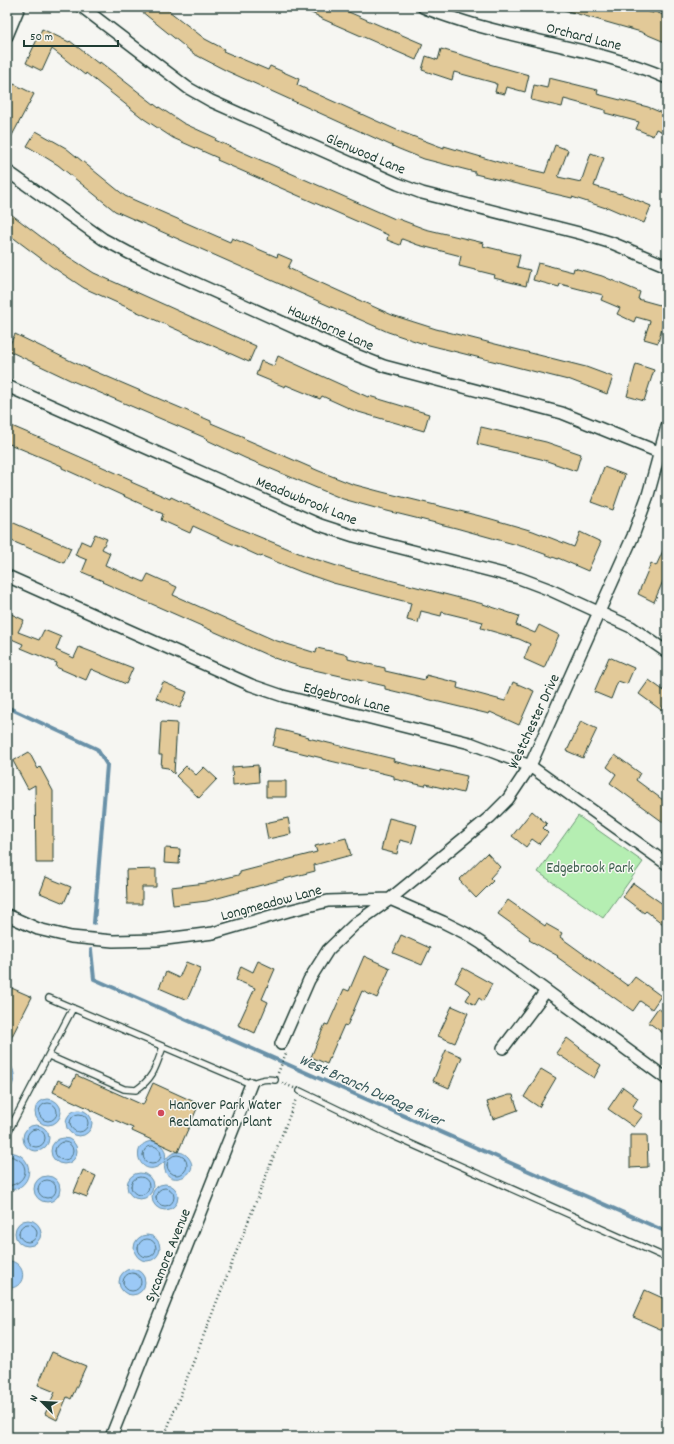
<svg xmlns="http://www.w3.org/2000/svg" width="674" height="1444" font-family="Dekko,sans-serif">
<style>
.green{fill:#b5eeb2;stroke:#6a9673}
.water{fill:#9bc9f6;stroke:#6991a8}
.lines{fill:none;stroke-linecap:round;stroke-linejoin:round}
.shore{stroke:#517582;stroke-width:1}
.stream{stroke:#6991a8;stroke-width:4}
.building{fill:#e2c998;stroke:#1f3d34}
.lane-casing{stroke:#1f3d34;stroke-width:8}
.street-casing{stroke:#1f3d34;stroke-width:14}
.path{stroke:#1f3d34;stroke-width:2.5;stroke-dasharray:1 3;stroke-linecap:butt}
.lane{stroke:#f6f6f2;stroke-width:5.5}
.street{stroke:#f6f6f2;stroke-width:11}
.poi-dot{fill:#d1495b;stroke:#f6f6f2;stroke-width:1.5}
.labels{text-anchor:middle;stroke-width:3;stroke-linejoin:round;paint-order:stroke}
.street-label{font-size:15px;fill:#1f3d34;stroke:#f6f6f2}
.park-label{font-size:15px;fill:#3d604d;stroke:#f6f6f2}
.poi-label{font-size:15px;fill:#1f3d34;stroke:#f6f6f2;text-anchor:start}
.water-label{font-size:16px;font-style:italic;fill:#38595b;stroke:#f6f6f2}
</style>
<rect width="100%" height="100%" fill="#f6f6f2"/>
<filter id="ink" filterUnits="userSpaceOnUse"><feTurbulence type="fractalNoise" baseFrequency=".025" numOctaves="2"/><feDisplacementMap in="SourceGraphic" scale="8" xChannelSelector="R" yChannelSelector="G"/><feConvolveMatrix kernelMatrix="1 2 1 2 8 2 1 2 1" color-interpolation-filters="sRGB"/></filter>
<g filter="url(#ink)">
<path class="green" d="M578 816 643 862 603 918 538 872Z"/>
<path class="water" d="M7 1060C18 1074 15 1081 7 1095Z
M35 1112a13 13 0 1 1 26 0a13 13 0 1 1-26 0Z
M66 1123a13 13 0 1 1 26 0a13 13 0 1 1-26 0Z
M23 1138a13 13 0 1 1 26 0a13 13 0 1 1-26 0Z
M51 1151a13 13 0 1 1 26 0a13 13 0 1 1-26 0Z
M153 1141C163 1144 167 1151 165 1160 170 1153 180 1148 188 1157 205 1177 159 1191 165 1161 142 1185 125 1143 153 1141Z
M7 1152C37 1152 35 1191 7 1190Z
M127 1186a13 13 0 1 1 26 0a13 13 0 1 1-26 0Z
M34 1189a13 13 0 1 1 26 0a13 13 0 1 1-26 0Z
M152 1197a13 13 0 1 1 26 0a13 13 0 1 1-26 0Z
M15 1233a13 13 0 1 1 26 0a13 13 0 1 1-26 0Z
M134 1248a13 13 0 1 1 26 0a13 13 0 1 1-26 0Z
M11 1261C29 1266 25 1290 7 1288V1262Z
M119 1282a13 13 0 1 1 26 0a13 13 0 1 1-26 0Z"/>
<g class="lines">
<path class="shore" d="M39 1112a9 9 0 1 1 18 0a9 9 0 1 1-18 0Z
M70 1123a9 9 0 1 1 18 0a9 9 0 1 1-18 0Z
M27 1138a9 9 0 1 1 18 0a9 9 0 1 1-18 0Z
M55 1151a9 9 0 1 1 18 0a9 9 0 1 1-18 0Z
M143 1155a9 9 0 1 1 18 0a9 9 0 1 1-18 0Z
M167 1165a10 10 0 1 1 20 0a10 10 0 1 1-20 0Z
M7 1156C31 1157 31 1184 7 1186
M131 1186a9 9 0 1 1 18 0a9 9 0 1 1-18 0Z
M38 1189a9 9 0 1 1 18 0a9 9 0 1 1-18 0Z
M156 1197a9 9 0 1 1 18 0a9 9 0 1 1-18 0Z
M19 1233a9 9 0 1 1 18 0a9 9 0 1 1-18 0Z
M138 1248a9 9 0 1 1 18 0a9 9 0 1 1-18 0Z
M123 1282a9 9 0 1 1 18 0a9 9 0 1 1-18 0Z"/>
<path class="stream" d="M7 707 97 749 107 765 94 923
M91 950 94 979 667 1232"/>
</g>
<path class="building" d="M136 7H172L169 11 205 39 224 49 223 51 268 70 270 66 299 79 297 85 399 131 444 148V146L505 164 545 173 555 145 568 150 558 177 581 182 591 153 604 158 594 186 620 194V193L651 206 644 223 607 207 606 208 572 197V198L546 192V191L475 174V172L424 159 399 149 227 71 194 54Z
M297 7H337L423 44 416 60 318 17V16Z
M565 7H630L653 13 654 11 667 17V43L641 32 564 10Z
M42 29 69 42 70 41 99 64 100 62 159 108V107L183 123 216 138 215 140 395 219 396 218 425 229 484 243 483 246 520 255 517 267 530 270 526 286 494 278 495 275 459 266 461 256 418 245 402 239 400 245 387 240 388 235 217 160 218 158 173 138 144 119 86 73 85 75 52 49 42 71 26 63Z
M441 49 489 63V64L529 75 525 92 507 87 505 94 495 92 497 84H495V83L454 72 452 80 422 70 426 56 438 60Z
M549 78 598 90 597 94 648 107 667 115V134L656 129 653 136 636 129 639 122 605 113V110L564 99 562 107 531 100 534 85 547 88Z
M14 84 34 94 7 145V97Z
M36 131 66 148 125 196 230 242 232 238 277 257 278 254 292 260 288 268 392 315 436 329 586 367 613 377 607 394 568 379V380L421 343 388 332 115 211 58 165 27 146Z
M7 211 61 252 94 273 256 346 249 362 84 288 51 266 7 233Z
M538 263 573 272 574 268 602 276 640 292 638 299 667 307 658 343 644 339 650 321 636 317 634 322 617 314 620 308 601 300 603 295 560 284 559 287 533 280Z
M15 334 73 362 211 421V423L244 437 243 438 319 471 352 484 382 492 488 518 533 531 574 547 580 532 601 542 588 571 558 558V559L528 548 456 528 379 509 343 499 245 458 207 440 208 439 70 380 7 350Z
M278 356 368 397 369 396 429 414 424 431 355 411 322 396 320 399 286 385 285 387 256 375 261 361 274 366Z
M636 364 654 370 644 401 627 396Z
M7 424 61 447 60 448 132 480 131 482 170 499 171 497 233 526 306 556 343 568 483 604 519 616 516 625 535 633 539 625 559 635 544 668 524 659 530 644 519 639 481 628 483 622 442 612 441 616 421 611 418 623 407 620 411 603 333 583 301 572 262 556 261 557 193 526 190 533 161 520 163 514 62 468V466L7 443Z
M481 427 546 442 581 454 576 471 541 459 477 444Z
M604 467 625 475 613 510 591 502Z
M7 520 71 548 64 563 7 539Z
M95 534 107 539 102 549 110 553 105 565 144 582 148 574 177 587 173 595 274 640 316 653 317 648 348 655V659L385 668V671L425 680 426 675 458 683 457 688 505 701 513 682 534 691 519 725 490 712 489 714 385 689V686L301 667 274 658 102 582 103 581 82 572 87 560 75 555 81 541 90 545Z
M667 542V572L654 602 638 594 651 563 656 566Z
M7 612 24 620 18 632 39 640 44 630 61 637 56 650 74 658 79 647 133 668 126 684 91 669 86 680 56 667 57 663 21 648 23 644 7 637Z
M609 657 634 668 627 684 618 681 611 699 594 692Z
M649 680 667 693V701L661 710 639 694Z
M163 682 187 692 180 708 156 698Z
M581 721 597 729 583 758 567 751Z
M161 722 177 723 174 774 168 768 161 767 162 755H159Z
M277 729 309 737 308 738 394 759 393 761 440 772V770L467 776 463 793 426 784 425 786 394 779V776L322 759V758L273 746Z
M29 752 38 769 40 767 53 791V863H36L35 785 28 789 13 761Z
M615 755 640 773 636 780 667 803V825L610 783 616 774 607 767Z
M258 765 259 782 233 785 232 767Z
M186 766 196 775 204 767 217 779 199 798 176 776Z
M266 781H286V797H266Z
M532 811 547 824 543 828 548 833 539 844 532 839 526 847 512 836Z
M288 818 291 834 268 839 265 823Z
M389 818 417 825 412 843 400 840 397 854 381 850Z
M346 838 351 855 314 865 315 871 239 891 240 892 207 901 173 905 171 887 206 883 238 875 240 874V872L317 852 315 846Z
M165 848 180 849 179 864 164 863Z
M487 853 500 867 490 878 493 881 476 898 459 880Z
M156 869V887H142V904H127L126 870Z
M46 877 71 887 64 903 40 893Z
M633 883 667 907V927L646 911 644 913 623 897Z
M508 900 545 926 546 924 562 933 560 937 628 986 635 977 661 996 652 1009 640 1001 633 1011 557 957 558 956 529 940 530 937 498 914Z
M401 935 430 948 422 965 393 953Z
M364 956 390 968 377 998 362 991 347 1026 344 1025 327 1064 311 1057 325 1024 328 1025 344 989 349 991Z
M258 961 275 969 262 999 268 1002 255 1033 238 1025 255 988 236 980 241 966 253 972Z
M186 962 201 968 187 1000 159 988 166 972 179 978Z
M463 968 492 984 483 1001 479 998 475 1005 466 1000 471 992 455 982Z
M7 986 32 997 7 1046Z
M452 1006 468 1013 455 1043 438 1036Z
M658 1008 667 1015V1036L648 1022Z
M567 1038 588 1054 587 1056 601 1065 594 1078 556 1053Z
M446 1050 462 1057 449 1088 433 1081Z
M541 1069 556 1078 539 1107 524 1097Z
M76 1075 143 1105 153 1083 199 1104 178 1152 132 1131 133 1128 115 1120 114 1121 90 1110V1109L53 1092 58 1080 71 1086Z
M623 1087 638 1098 632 1108 643 1115 634 1127 608 1109Z
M509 1095H513L518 1110 493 1119 487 1102Z
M630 1135H647L648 1167 630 1168Z
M83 1170 96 1176 87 1197 74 1192Z
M645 1290 667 1300V1332L633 1317Z
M52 1352 86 1366 71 1399 67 1397 57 1420 45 1414 55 1392 38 1385Z"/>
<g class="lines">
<g class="lane-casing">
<path id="lane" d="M49 998 251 1084C259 1080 266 1078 275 1080
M49 1056 124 1089 136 1090C154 1078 156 1066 163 1047
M300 1091 391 1135 667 1258
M7 1134 73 1008"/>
</g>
<g class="street-casing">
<path id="street" d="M82 7 188 88 211 101 398 184 422 193 583 234 612 243 667 266
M423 7C439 14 456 19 472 24 537 43 605 51 667 78
M7 36 19 7
M7 171 103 239 129 253 346 351 384 366 562 413 666 455
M7 386 320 525 354 536 519 578 548 589 631 627 667 652
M7 576 251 685 283 696 470 743 530 766 667 864
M7 915 38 929 71 937 113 941 158 940 213 933 288 911 328 901 390 899 443 922 465 933 481 943 667 1079
M281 1044 309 980 328 950 355 924 390 899 490 817 508 799 530 766 633 536 648 495 667 426
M503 1048 546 991
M111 1437 251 1084"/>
</g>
<path class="path" d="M278 1073 286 1053
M282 1083 294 1088
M164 1437 296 1099"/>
<use href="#lane" class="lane"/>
<use href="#street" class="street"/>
</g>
</g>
<circle class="poi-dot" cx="161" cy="1113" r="4"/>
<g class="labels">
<g class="street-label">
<text transform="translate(584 36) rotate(14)" y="5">Orchard Lane</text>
<text transform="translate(366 153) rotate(23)" y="5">Glenwood Lane</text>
<text transform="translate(331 327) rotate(24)" y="5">Hawthorne Lane</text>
<text transform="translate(307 500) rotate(22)" y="5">Meadowbrook Lane</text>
<text transform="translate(347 697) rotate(14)" y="5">Edgebrook Lane</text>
<text transform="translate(533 721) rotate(-65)" y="5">Westchester Drive</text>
<text transform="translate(271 902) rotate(-15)" y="5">Longmeadow Lane</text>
<text transform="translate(167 1255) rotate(-68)" y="5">Sycamore Avenue</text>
</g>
<g class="park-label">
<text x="590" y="872">Edgebrook Park</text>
</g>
<g class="poi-label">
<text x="169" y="1109">Hanover Park Water<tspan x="169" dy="17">Reclamation Plant</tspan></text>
</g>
<g class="water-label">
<text transform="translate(372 1089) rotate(24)" y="6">West Branch DuPage River</text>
</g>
</g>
<rect width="674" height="1444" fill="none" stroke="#f6f6f2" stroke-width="24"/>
<rect x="12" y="12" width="650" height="1420" fill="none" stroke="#1f3d34" stroke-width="1.5" filter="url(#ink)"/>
<g transform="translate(42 1402) rotate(294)" stroke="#f6f6f2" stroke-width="3" paint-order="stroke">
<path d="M0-3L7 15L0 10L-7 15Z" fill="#1f3d34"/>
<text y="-6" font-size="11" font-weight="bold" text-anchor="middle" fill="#1f3d34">N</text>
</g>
<path d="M24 40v6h94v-6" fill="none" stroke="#1f3d34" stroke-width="2"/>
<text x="30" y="40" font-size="12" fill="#1f3d34" stroke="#f6f6f2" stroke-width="3" paint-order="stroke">50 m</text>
</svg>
